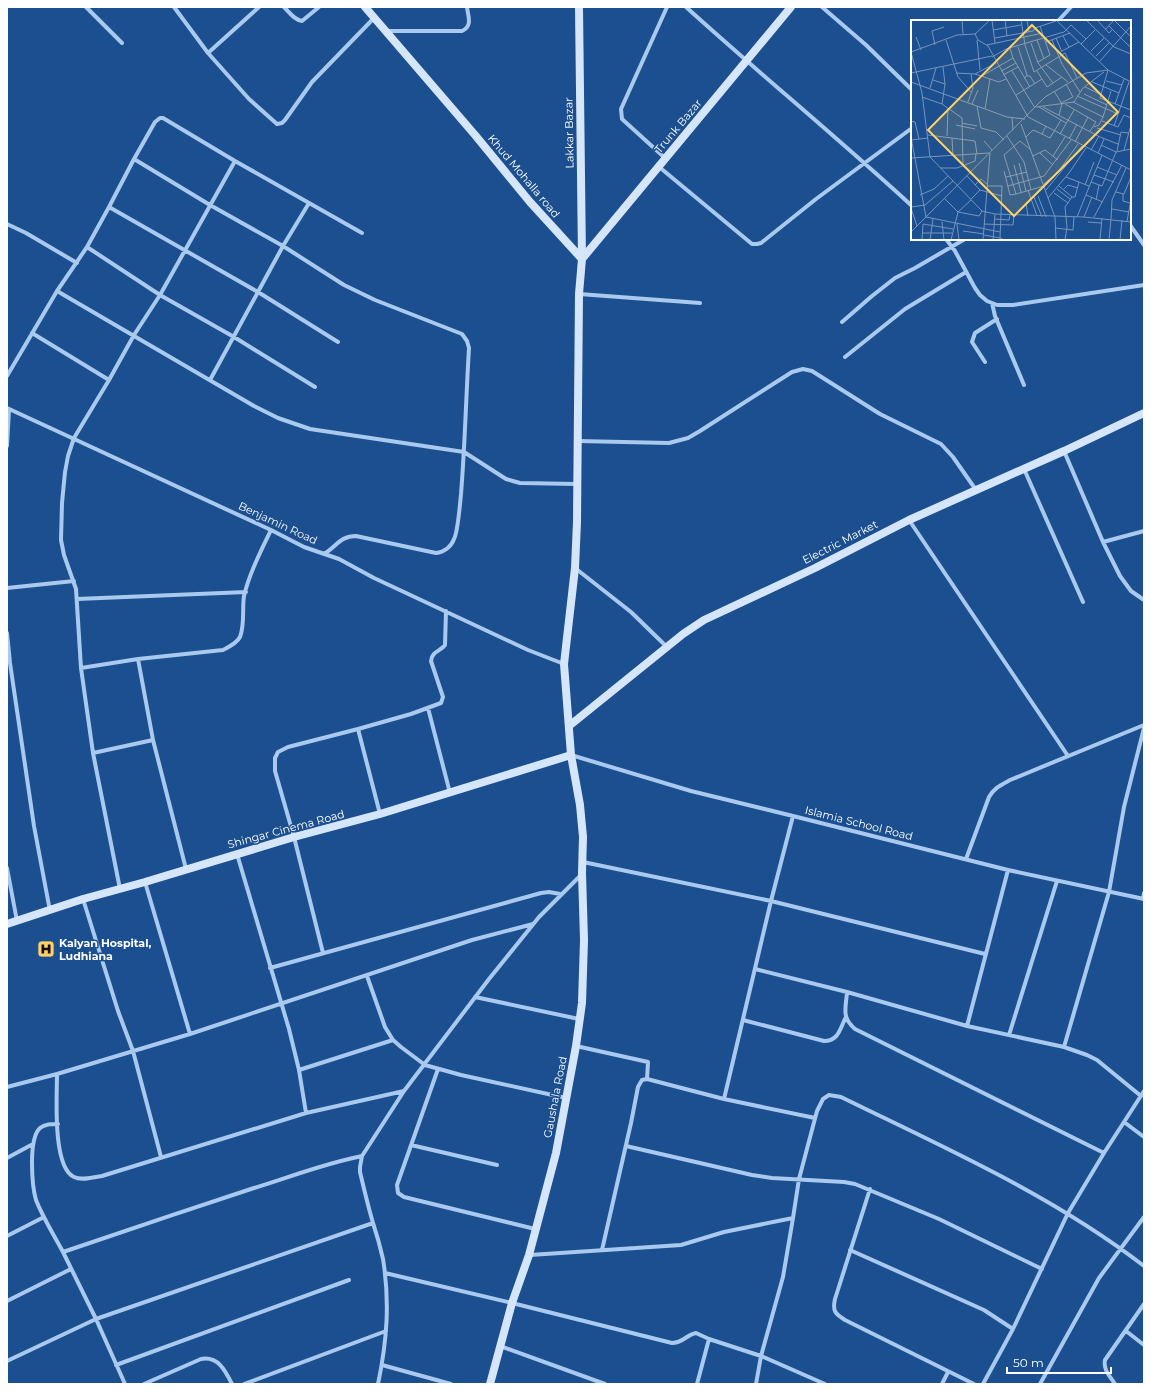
<svg xmlns="http://www.w3.org/2000/svg" width="1151" height="1391" font-family="Montserrat,sans-serif">
<style>
.lines{fill:none;stroke-linecap:round;stroke-linejoin:round}
.street{stroke:#a9c9ee;stroke-width:4}
.secondary{stroke:#d6e6fa;stroke-width:8}
.labels{text-anchor:middle;stroke-width:3;stroke-linejoin:round;paint-order:stroke}
.street-label{font-size:11px;fill:#fff;stroke:#1b4f8f}
.poi-label{font-size:11px;font-weight:bold;fill:#fff;stroke:#1b4f8f;text-anchor:start}
.inset-road{fill:none;stroke:#7695bc;stroke-width:1}
.view{fill:#ffd166;fill-opacity:0.15;stroke:#ffd166;stroke-width:2}
.inset-edge{fill:none;stroke:#fff;stroke-width:2}
</style>
<rect width="100%" height="100%" fill="#1b4f8f"/>
<g class="lines">
<path class="street" d="M86 7 122 43
M174 7 208 53 249 99 277 124 282 123 285 120 312 82 374 18
M284 7C289 12 294 20 302 21L319 7
M686 7C760 74 838 138 912 206
M822 7 866 45 912 90
M1058 21 1071 7
M387 31H462C473 26 468 16 467 7
M208 53 259 7
M665 158 622 119 621 109 667 7
M134 159 155 122 160 118H163L235 161 362 233
M658 166 752 244H757L761 243 816 199 912 128
M109 207 258 292 338 342
M7 224 26 233 77 263
M1130 225 1144 245
M946 239 955 251 975 288 980 295 987 301 997 305H1013L1144 285
M87 247 160 295 234 337 315 387
M57 291 254 406 278 418 310 429 464 452 506 479 520 483 577 484
M579 294 700 303
M992 303 995 316 1024 385
M842 322 872 296 895 278 915 268 965 239
M32 333 109 380
M845 357 905 309 966 272
M985 362 972 342 975 333 997 319
M7 376 57 291 87 247 109 207 134 159 210 205 283 246 344 285 375 300 462 334 467 341 469 348C466 397 465 445 461 494 460 503 458 532 454 539 451 547 444 552 436 553L356 536C340 536 337 546 324 554
M210 380 283 246 309 203
M7 408 271 530 304 547 339 559 374 578 528 650 564 664
M578 441 669 443 688 438 700 431 792 372 803 369 812 371 880 414 941 444 953 457 976 490
M7 446 9 409
M1064 451 1103 542 1120 576 1131 591 1144 600
M1024 469 1083 602
M909 520 1068 756
M1103 542 1144 531
M575 568 631 612 667 647
M7 588 74 581
M77 599 246 592
M7 633 10 663 34 826 50 911
M138 659 153 740 186 869
M81 668 138 659 223 650C229 647 237 643 240 637 245 624 242 609 244 596 249 574 261 551 271 530
M428 708 450 793
M93 753 153 740
M571 755 691 791 793 816 1008 870 1144 899
M380 814 358 729 411 714 441 703 443 697 431 661C432 651 440 652 445 645L446 611
M237 854 289 1029 299 1070 306 1113
M966 859 989 797C994 788 1001 785 1010 780L1144 725
M583 862 771 901 985 954
M7 868 17 921
M145 882 190 1034
M120 889 93 753 81 668 76 589 64 555 61 540 62 503 65 472 68 456 74 438 109 380 134 335 160 295 235 161
M83 899 118 1011 133 1051 161 1157
M1143 899 1144 893
M323 953 294 837 275 771V758L278 752 288 747 358 729
M270 968 541 893 549 892 560 894
M755 969 847 992 967 1026 1064 1047 1087 1055 1097 1060 1141 1096
M367 976 385 1027 393 1040 401 1047 425 1065 461 1075 566 1098
M847 992C846 1008 841 1017 855 1029L1104 1153
M475 997 579 1019
M743 1020 824 1041C839 1041 840 1028 846 1017
M967 1026 1008 870
M1009 1035 1057 881
M576 1046 648 1062 647 1079
M1064 1047 1109 892 1124 807 1144 728
M438 1069 397 1185 398 1193 404 1197 535 1229
M299 1070 393 1040
M57 1074C57 1095 52 1167 74 1177 82 1181 93 1177 102 1176L306 1113 404 1091
M7 1087 57 1074 190 1034 472 940 533 924
M724 1099 771 901 793 816
M1124 1122 1144 1137
M58 1124C51 1124 45 1124 40 1128 28 1139 32 1186 36 1200 43 1218 54 1235 63 1252
M411 1145 497 1165
M626 1146 752 1175 772 1178 844 1182 855 1184 939 1219 1042 1269
M7 1158 33 1144
M870 1189 835 1299C832 1312 836 1314 845 1320L974 1384
M7 1236 44 1217
M602 1250 631 1123 638 1087 642 1080 647 1079 724 1099 815 1118
M850 1250 984 1310 1013 1329
M530 1255 681 1245 724 1232 793 1218
M385 1273 512 1303 672 1343C683 1343 686 1335 696 1333L709 1339 761 1356 825 1384
M7 1301 71 1269
M1126 1331 1144 1345
M500 1346 605 1384
M7 1361 96 1319 373 1223
M116 1365 349 1280
M382 1365 451 1384
M125 1384 96 1319 63 1252C127 1230 190 1209 254 1188 290 1177 326 1163 362 1156
M144 1384 201 1359C218 1356 225 1370 232 1384
M244 1384 386 1331
M378 1384C387 1341 390 1302 383 1259 380 1246 377 1235 373 1223 368 1206 364 1189 360 1172V1167L362 1156 404 1091 489 979 539 917 582 874
M697 1384 709 1339
M756 1384 761 1356 783 1277 793 1218 799 1179 817 1111 823 1099 829 1095 841 1097C945 1148 1052 1195 1144 1266
M942 1384 948 1372
M983 1384 1013 1329 1068 1213 1104 1153 1144 1091
M1040 1384 1099 1278 1144 1217
M1115 1384C1110 1376 1103 1370 1105 1360L1144 1304"/>
<path class="secondary" d="M365 7 475 135 530 202 582 259
M582 259 791 7
M569 726 683 634 704 620 815 568 909 520 1064 451 1144 413
M7 924 83 899 145 882 294 837 380 814 571 755
M490 1384 512 1303 529 1255 556 1153 576 1046 582 1003 584 940 582 873 583 837 580 805 571 755 564 664 575 568 577 522 579 294 582 259 579 7"/>
</g>
<defs>
<g id="hospital-square" transform="scale(0.9)"><rect x="-9" y="-9" width="18" height="18" rx="4" fill="#ffd166" stroke="#1b4f8f"/><path d="M-5-5h3v3.5h4V-5h3V5h-3V1.5h-4V5h-3Z" fill="#111"/></g>
</defs>
<g fill-rule="evenodd">
<use href="#hospital-square" x="46" y="949"/>
</g>
<g class="labels">
<g class="street-label">
<text transform="translate(678 126) rotate(-50)" y="4">Trunk Bazar</text>
<text transform="translate(569 133) rotate(-91)" y="4">Lakkar Bazar</text>
<text transform="translate(524 176) rotate(50)" y="4">Khud Mohalla road</text>
<text transform="translate(278 523) rotate(25)" y="4">Benjamin Road</text>
<text transform="translate(840 542) rotate(-27)" y="4">Electric Market</text>
<text transform="translate(859 823) rotate(14)" y="4">Islamia School Road</text>
<text transform="translate(286 829) rotate(-15)" y="4">Shingar Cinema Road</text>
<text transform="translate(555 1097) rotate(-79)" y="4">Gaushala Road</text>
</g>
<g class="poi-label">
<text x="59" y="947">Kalyan Hospital,<tspan x="59" dy="13">Ludhiana</tspan></text>
</g>
</g>
<g transform="translate(911 20)">
<rect width="220" height="220" fill="#1b4f8f"/>
<path class="inset-road" d="M51 0 52 14M81 0 84 23M94 0 96 16M110 0 114 25 123 52 154 33 166 58M116 0 118 12M145 0 197 50 220 62M175 0 203 27 220 34M186 0 198 13 201 10M203 0 220 17M198 6 220 28M82 10 110 5M194 10 203 0M64 14 67 20 77 26 117 97 220 150M152 16 158 27M5 17 10 30M84 18 122 11 124 8 145 1M145 18 151 32M35 20 47 57 61 73M66 20 69 50M126 20 133 39M141 20 151 44 169 72M135 22 159 13M120 23 127 43 142 63M170 24 184 10M24 25 21 11 33 7M76 25 132 13M107 27 116 55 114 58M99 28 102 38 119 67M151 31 168 22M180 31 193 18M0 32 11 73 19 137 71 191 84 194 173 197 220 202M0 32 46 15 64 14 79 0M185 36 198 23M81 37 95 29 153 12 160 5 175 19M189 41 220 6M127 42 139 35 129 6M135 45 157 62M197 50 189 78 220 90M90 51 105 43M101 51 124 88M126 51 136 67 151 57M0 53 81 36M45 53 64 54 88 62 95 59M64 54 85 43M92 55 107 47M71 56 102 38M116 56H119L124 64M22 60 34 64 32 47M195 61 211 65M0 62 96 97 114 99M181 62 208 73M174 67 189 74M19 68 25 48M143 71 151 84 148 95M173 74 196 85M105 75 131 59M166 76 207 94M11 77 31 84 51 98 52 146M57 82 62 68 60 54M162 82 192 97 200 71M150 83 162 77 155 64M31 84 34 64M61 84 67 70M154 84 185 102 179 111M204 84 213 59M66 86 70 108 85 112 93 120M125 87 163 82 172 68 193 52M128 87 155 103M132 87 189 117 207 124M74 89 79 59M101 97 102 110M0 101 4 102 8 119M191 101 207 107 213 95 220 98M51 103 66 106M110 104 144 197 145 220M45 105 64 109M203 106 218 62M183 107 188 105 192 97M186 108 210 115M131 114 139 118 150 100M149 114 163 90M17 115 64 121 66 134M36 116 37 88M96 116 113 142 120 170M0 117 15 197 89 212M115 117 122 110 131 114 135 106M41 118 42 136M158 119 166 104M0 120 17 118M73 121 81 130M164 122 177 97M190 125 205 132M120 130 109 121 93 135 105 174 133 166M180 130 188 116M213 130 220 105M206 131 210 112 217 113M129 133 142 145M187 133 193 119M122 136 134 130 147 140M142 136 154 117M0 138 78 133M108 143 115 171M103 145 110 172M186 147 206 155M29 148H46L64 141 65 134M93 151 99 175 105 174M183 155 203 162M56 156 69 170 91 176M95 157 116 152M155 157 178 166M180 162 191 166 205 132 220 129M133 164 147 152 167 124M64 165 70 159 76 164M174 165 183 142M76 166H91L90 194M97 166 133 156 160 120M148 166 161 177M146 169 159 179M153 169 157 165 167 168M117 170 126 196M135 170 171 126M205 172 213 174 220 157M143 173 157 183M212 174V181L219 183M9 175 23 169 37 156M175 175 192 182M127 176 135 197M123 177 131 197M33 178 47 192M137 178 158 153 175 128M60 179 69 170M60 180 47 192 68 196 71 191M185 180 188 165M115 183 117 196M0 187 14 185 42 161M0 188 6 206M201 189 218 192M90 194 89 218 93 220M166 197 191 135M173 197 181 177M183 197 211 145M84 199 98 200 99 195M200 199 201 180 215 148M216 201 220 180M31 202 33 220M177 202 190 203M12 204 42 209M46 204 48 220M73 204 102 205 103 195M144 208 162 210 163 197M52 211 73 214M0 212 134 77 175 53 197 50M11 213H41M73 215 89 218M11 220 12 204M19 220 22 199M40 220 47 192M72 220 79 133M82 220 84 194M154 220 156 207 154 187 161 177H164L168 162M189 220 191 198M198 220 200 199M209 220 211 200"/>
<path class="view" d="M121 5 207 92 103 196 17 110Z"/>
<rect width="220" height="220" class="inset-edge"/>
</g>
<rect width="1151" height="1391" fill="none" stroke="#ffffff" stroke-width="16"/>
<path d="M1007 1367v6h104v-6" fill="none" stroke="#ffffff" stroke-width="2"/>
<text x="1013" y="1367" font-size="12" fill="#ffffff" stroke="#1b4f8f" stroke-width="3" paint-order="stroke">50 m</text>
</svg>
